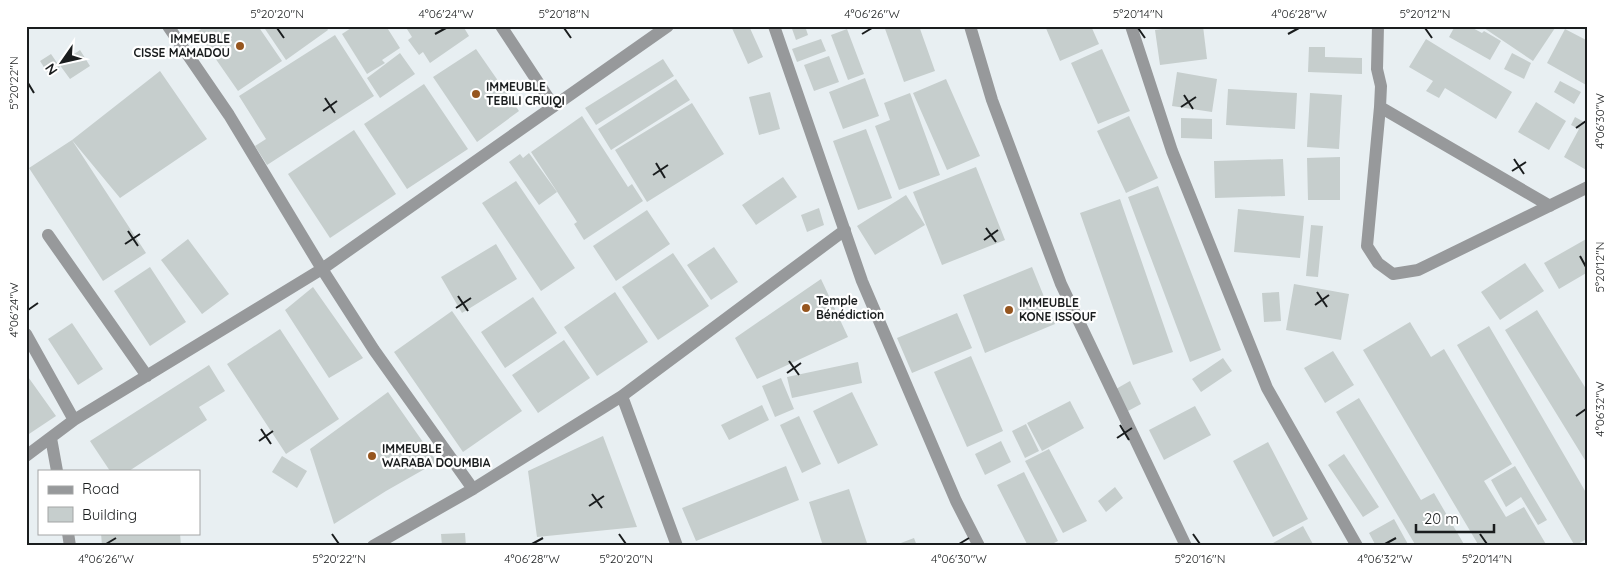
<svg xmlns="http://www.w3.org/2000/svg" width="1614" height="572" font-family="Quicksand,sans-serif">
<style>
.building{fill:#c6cecd}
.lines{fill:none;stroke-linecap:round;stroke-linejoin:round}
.minor{stroke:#97999b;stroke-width:12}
.ticks{fill:none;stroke:#1a1d1e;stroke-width:2}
.poi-dot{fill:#96561f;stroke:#fff;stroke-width:2}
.labels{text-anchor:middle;stroke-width:4.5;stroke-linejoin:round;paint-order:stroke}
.poi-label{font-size:12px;font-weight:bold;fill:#1a1d1e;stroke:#fff;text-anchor:start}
.neatline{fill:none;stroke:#1a1d1e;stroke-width:2}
.ticks-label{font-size:12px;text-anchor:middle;fill:#1a1d1e}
</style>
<rect width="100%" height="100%" fill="#e8eff2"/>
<path class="building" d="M205 26H258L282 61 238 91 197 32Z
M263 26H326L328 30 286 60Z
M354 26H386L400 48 382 60 385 63 367 74 342 34Z
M405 26H463L469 36 430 63 423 52 419 55 408 40 412 37Z
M731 26H749L763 57 748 64Z
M791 26H805L808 35 796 40Z
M884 26H919L935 71 904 82Z
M1045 26H1091L1099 44 1060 61Z
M1184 26H1203L1207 59 1160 65 1155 30Z
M1455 26H1469L1482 33 1484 31 1501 41 1490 60 1449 37Z
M1481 26H1552L1555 28 1533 61Z
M847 29 864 74 848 80 831 35Z
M1565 29 1588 41V86L1547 63Z
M335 35 374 96 267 165 255 146 266 139 239 96Z
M821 39 826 51 797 62 792 49Z
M1426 39 1512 92 1496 119 1445 88 1439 98 1426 91 1433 81 1409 67Z
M1309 47H1325V57L1362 58V74L1308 72Z
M476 49 519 111 477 142 433 77Z
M1102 49 1130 111 1098 124 1071 63Z
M80 50 90 66 70 79 59 64Z
M400 53 415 74 380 98 367 78Z
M1512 53 1531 63 1524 79 1504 69Z
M51 54 60 67 49 75 40 61Z
M829 56 839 82 814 91 804 65Z
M663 59 674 76 596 125 585 108Z
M160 71 207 139 120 198 72 140Z
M1177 72 1217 79 1212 112 1172 106Z
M865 78 879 116 843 129 829 92Z
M676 79 690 100 611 150 598 129Z
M946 79 980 156 947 170 913 93Z
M1560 81 1581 92 1574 104 1554 92Z
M424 84 468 149 407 189 364 124Z
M1228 89 1297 93 1295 129 1226 125Z
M770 92 780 129 759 135 749 97Z
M910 93 940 175 899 190 875 126 890 120 884 103Z
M1310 93 1342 95 1339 149 1307 147Z
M1536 102 1566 121 1549 150 1518 132Z
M692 103 724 154 647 202 615 150Z
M582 116 628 187 632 184 643 201 584 240 574 224 577 222 531 152Z
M1129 116 1158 178 1126 193 1097 131Z
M1575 117 1588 124V171L1564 157 1579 129 1571 125Z
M1181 118 1212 119V139L1181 138Z
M866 129 892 198 858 210 833 141Z
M354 130 396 194 330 238 288 174Z
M72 140 146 253 103 281 29 168Z
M529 153 557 192 539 205 509 162 520 154 523 158Z
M1340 157V200H1308L1307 158Z
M1283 159 1285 196 1215 198 1214 161Z
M976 167 1005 240 942 265 913 192Z
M783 177 797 197 756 225 742 205Z
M516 181 575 268 541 291 482 203Z
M1158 186 1221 350 1190 362 1128 197Z
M906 195 925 225 875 255 857 226Z
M1120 199 1173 352 1133 365 1080 213Z
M819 208 824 225 807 232 801 215Z
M1238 209 1304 216 1300 258 1234 252Z
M647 210 670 244 616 281 593 246Z
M1311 225 1323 226 1318 277 1306 276Z
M1588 238V272L1559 289 1544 263Z
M188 239 229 294 202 314 161 260Z
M496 244 517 279 462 313 441 277Z
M714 247 738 282 711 300 687 265Z
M673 253 709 306 658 340 622 287Z
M1525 263 1544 291 1500 320 1481 292Z
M150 267 186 322 150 346 114 291Z
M1032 267 1055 324 985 353 963 295Z
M821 279 848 337 757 379 735 338Z
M1294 284 1349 294 1341 340 1286 330Z
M313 287 363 358 329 378 285 310Z
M615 292 648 342 597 376 564 327Z
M1279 292 1281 321 1264 322 1262 293Z
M533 297 557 333 505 368 481 332Z
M1537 310 1588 392V465L1505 330Z
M452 311 522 411 463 452 394 352Z
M957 313 972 348 912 373 897 338Z
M1410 322 1431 357 1444 349 1512 464 1484 481 1506 517 1524 507 1547 546H1479L1363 350Z
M72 323 103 369 78 385 48 339Z
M1489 326 1588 496V538L1575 546 1457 345Z
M280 329 339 419 286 454 227 364Z
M564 340 590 378 538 413 512 375Z
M1333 351 1354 385 1325 403 1304 368Z
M971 356 1003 431 967 447 934 372Z
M1223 358 1232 371 1201 392 1192 379Z
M858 362 862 383 792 398 787 377Z
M209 365 225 391 199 407 207 420 129 471H110L90 441Z
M26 374 56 416 26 436Z
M781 378 794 409 775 417 762 386Z
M1130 381 1141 404 1128 411 1116 389Z
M388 392 437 462 386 491 334 524 310 449Z
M852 392 878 445 838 464 813 411Z
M1359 398 1421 500 1434 493 1465 546H1416L1336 412Z
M1070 401 1084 428 1042 451 1027 423Z
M762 405 769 420 729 440 721 425Z
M1195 406 1211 435 1164 460 1149 430Z
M799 416 821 464 802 473 780 425Z
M1026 424 1039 451 1025 458 1012 431Z
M603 436 637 527 537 537 528 471Z
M1001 441 1011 462 985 475 975 454Z
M1268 442 1308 519 1273 537 1233 461Z
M1049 449 1087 521 1063 533 1025 461Z
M1344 454 1379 507 1363 517 1328 465Z
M282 456 307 471 297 488 272 472Z
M786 466 799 500 696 541 682 508Z
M1515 466 1547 520 1538 525 1521 497 1506 507 1491 480Z
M1024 472 1058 541 1048 546H1028L997 485Z
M1115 487 1123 498 1106 512 1098 501Z
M849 489 868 546H823L809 502Z
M1394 519 1409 546H1376L1369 533Z
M1303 526 1314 546H1268Z
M101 533H180L181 546H102Z
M465 533 466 546H442L441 534Z
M914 538 917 546H893Z"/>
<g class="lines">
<path class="minor" d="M168 26 229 115 322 269 374 350 473 489 373 546
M501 26 553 105
M774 26 862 281 956 501 979 546
M970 26 992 100 1061 284 1186 546
M1131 26 1172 151 1267 388 1357 546
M1378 26 1377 69 1381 86 1380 107 1367 246 1378 263 1393 274 1418 270 1588 187
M1380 107 1550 206
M48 235 147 376
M26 334 74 420
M622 396 677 546
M51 438 57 471
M26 456 74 420 322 269 668 26
M473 489 622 396 845 230
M68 533 70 546"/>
</g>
<path class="ticks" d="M277 28 284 38M564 28 571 38M1138 28 1145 38M1425 28 1432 38M435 34 446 28M862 34 872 28M1288 34 1299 28M28 83 34 93M1184 95 1193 109M325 98 335 113M1181 107 1196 97M323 111 337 101M1576 128 1586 121M1514 159 1524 174M656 163 665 178M1512 171 1526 162M653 175 668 165M986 228 996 242M128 231 138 246M984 240 998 230M125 244 140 234M1580 256 1586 267M1317 292 1327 307M458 296 468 311M1315 305 1329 295M456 308 471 298M28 310 38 303M789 361 799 375M787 373 801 363M1576 416 1586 409M1120 425 1129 440M261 429 271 444M1117 438 1132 428M259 441 273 431M592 494 602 508M589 506 604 496M332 534 339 544M619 534 626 544M1193 534 1200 544M1480 534 1487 544M106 544 116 538M532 544 543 538M959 544 969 538M1385 544 1396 538"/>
<g class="poi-dot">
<circle cx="240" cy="46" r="5"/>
<circle cx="476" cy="94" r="5"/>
<circle cx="806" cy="308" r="5"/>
<circle cx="1009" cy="310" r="5"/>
<circle cx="372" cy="456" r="5"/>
</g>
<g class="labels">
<g class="poi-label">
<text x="230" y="43" text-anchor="end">IMMEUBLE<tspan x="230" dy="14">CISSE MAMADOU</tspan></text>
<text x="486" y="91">IMMEUBLE<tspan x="486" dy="14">TEBILI CRUIQI</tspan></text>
<text x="816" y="305">Temple<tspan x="816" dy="14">Bénédiction</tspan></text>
<text x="1019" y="307">IMMEUBLE<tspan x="1019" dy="14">KONE ISSOUF</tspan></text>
<text x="382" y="453">IMMEUBLE<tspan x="382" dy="14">WARABA DOUMBIA</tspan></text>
</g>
</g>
<rect width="1614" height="572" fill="none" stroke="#ffffff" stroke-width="55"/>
<rect x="38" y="470" width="162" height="65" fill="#ffffff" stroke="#a3a5a5"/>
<rect x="48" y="486" width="25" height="8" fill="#97999b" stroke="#a3a5a5"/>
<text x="82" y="494" font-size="15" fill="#1a1d1e">Road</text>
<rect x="48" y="507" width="25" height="15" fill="#c6cecd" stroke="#a3a5a5"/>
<text x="82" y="520" font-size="15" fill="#1a1d1e">Building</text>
<g transform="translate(62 62) rotate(236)" stroke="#ffffff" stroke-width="4" paint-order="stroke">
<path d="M0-4L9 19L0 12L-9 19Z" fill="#1a1d1e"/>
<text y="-8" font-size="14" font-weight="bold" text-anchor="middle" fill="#1a1d1e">N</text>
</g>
<path d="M1416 524v8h78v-8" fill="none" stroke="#1a1d1e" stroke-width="2.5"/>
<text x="1424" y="524" font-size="15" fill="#1a1d1e" stroke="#ffffff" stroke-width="4" paint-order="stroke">20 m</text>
<rect x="28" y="28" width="1558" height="516" class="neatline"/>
<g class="ticks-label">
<text x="277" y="18">5°20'20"N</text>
<text x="446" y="18">4°06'24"W</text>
<text x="564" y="18">5°20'18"N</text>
<text x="872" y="18">4°06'26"W</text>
<text x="1138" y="18">5°20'14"N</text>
<text x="1299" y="18">4°06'28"W</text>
<text x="1425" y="18">5°20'12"N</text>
<text transform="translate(14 83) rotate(-90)" y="4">5°20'22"N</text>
<text transform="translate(1600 121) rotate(-90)" y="4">4°06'30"W</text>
<text transform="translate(1600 267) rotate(-90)" y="4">5°20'12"N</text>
<text transform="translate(14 310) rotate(-90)" y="4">4°06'24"W</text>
<text transform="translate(1600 409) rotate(-90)" y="4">4°06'32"W</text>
<text x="106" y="563">4°06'26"W</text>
<text x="339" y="563">5°20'22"N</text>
<text x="532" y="563">4°06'28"W</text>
<text x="626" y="563">5°20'20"N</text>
<text x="959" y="563">4°06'30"W</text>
<text x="1200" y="563">5°20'16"N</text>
<text x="1385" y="563">4°06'32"W</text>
<text x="1487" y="563">5°20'14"N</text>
</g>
</svg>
